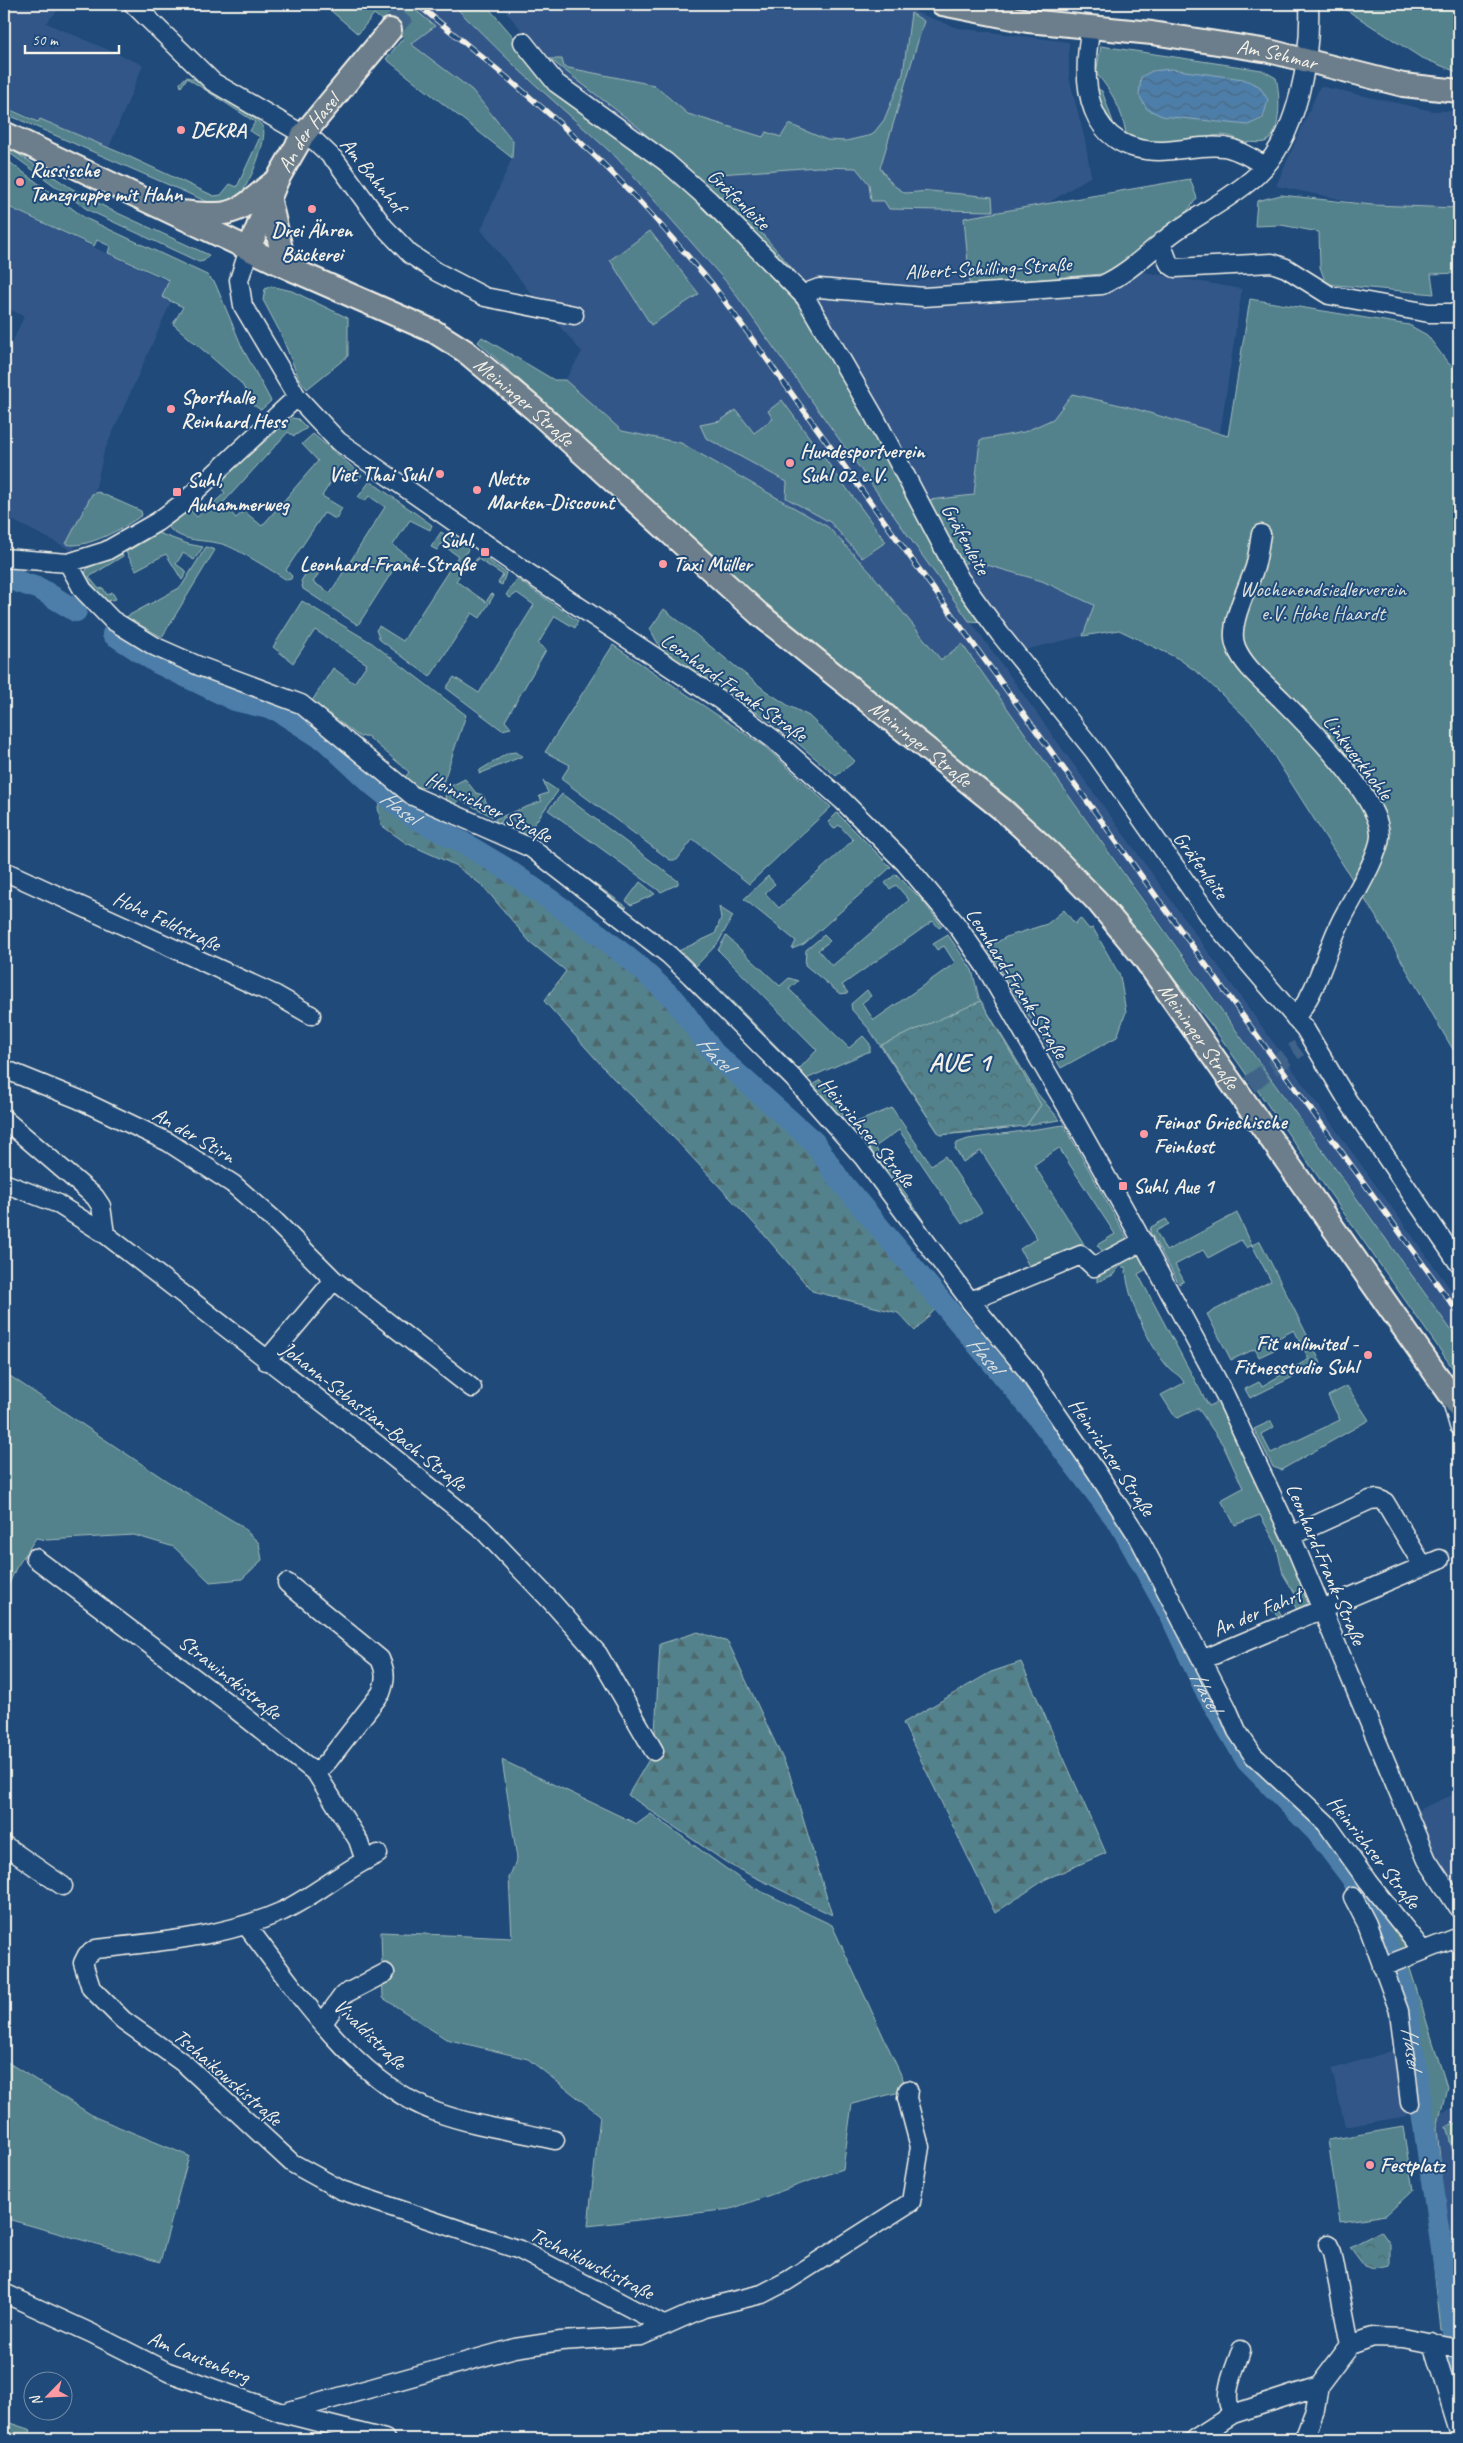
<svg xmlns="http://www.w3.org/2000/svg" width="1463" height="2443" font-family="Caveat,sans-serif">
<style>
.built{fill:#305788}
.green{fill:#52828c;stroke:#a3baba}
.forest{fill:url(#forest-firs);stroke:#a3baba}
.park{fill:url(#park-crowns);stroke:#a3baba}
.water{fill:url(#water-waves);stroke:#90acc2}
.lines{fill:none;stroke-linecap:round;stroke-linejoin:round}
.stream{stroke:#90acc2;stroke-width:4}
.river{stroke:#4d7ea9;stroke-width:22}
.minor-tunnel{stroke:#3f638a;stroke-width:18;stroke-dasharray:18 9;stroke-linecap:butt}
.major-tunnel{stroke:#3f638a;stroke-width:22;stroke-dasharray:22 11;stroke-linecap:butt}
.minor-casing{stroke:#f4f1e8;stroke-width:21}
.major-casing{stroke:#f4f1e8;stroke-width:26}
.minor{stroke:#1f4a7a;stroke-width:18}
.major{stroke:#6c7d8b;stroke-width:22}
.rail-casing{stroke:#f4f1e8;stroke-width:5.5}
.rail{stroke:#1f4a7a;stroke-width:4;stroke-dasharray:11;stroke-linecap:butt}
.poi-dot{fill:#ff9aa2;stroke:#1f4a7a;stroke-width:2}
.labels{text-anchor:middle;stroke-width:4;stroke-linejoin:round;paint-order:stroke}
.street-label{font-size:21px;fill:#f4f1e8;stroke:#1f4a7a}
.poi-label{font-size:21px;font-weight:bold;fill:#f4f1e8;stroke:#1f4a7a;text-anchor:start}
.park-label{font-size:21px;fill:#dce0da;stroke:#1f4a7a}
.water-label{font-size:22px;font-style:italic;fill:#dbe0df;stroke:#1f4a7a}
.district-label{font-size:26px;font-weight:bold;letter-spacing:1px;fill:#f4f1e8;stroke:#1f4a7a}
</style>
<defs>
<pattern id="forest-firs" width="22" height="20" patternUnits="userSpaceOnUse" patternTransform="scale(1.25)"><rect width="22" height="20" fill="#52828c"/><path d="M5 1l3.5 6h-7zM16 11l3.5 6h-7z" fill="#4e686c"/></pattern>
<pattern id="park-crowns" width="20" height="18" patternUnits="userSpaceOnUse" patternTransform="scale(1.25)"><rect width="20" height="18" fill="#52828c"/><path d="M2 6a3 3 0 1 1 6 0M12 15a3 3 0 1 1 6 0" fill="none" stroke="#4e686c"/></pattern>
<pattern id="water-waves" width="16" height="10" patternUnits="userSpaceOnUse" patternTransform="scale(1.25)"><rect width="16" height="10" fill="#4d7ea9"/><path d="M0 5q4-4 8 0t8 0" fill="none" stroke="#4b6881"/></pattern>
</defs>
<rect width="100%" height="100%" fill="#1f4a7a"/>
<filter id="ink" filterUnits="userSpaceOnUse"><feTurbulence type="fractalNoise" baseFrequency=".02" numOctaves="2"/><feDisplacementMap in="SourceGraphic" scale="10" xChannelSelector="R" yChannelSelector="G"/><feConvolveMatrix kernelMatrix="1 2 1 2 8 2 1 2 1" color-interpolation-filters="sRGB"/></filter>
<g filter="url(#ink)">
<path class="built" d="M4 4H64L46 23 143 65 108 150 4 106Z
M362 4H452L519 70 617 158 729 285 1459 1301V1341L962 645 941 661 872 574 828 527 681 443 622 431 565 380 582 352 537 301 481 230 512 158 513 141 411 43Z
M499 4H917L915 12 958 28 1069 42V77L1085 140 1091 176 1047 204 964 218 1138 271 1242 289 1220 434 1129 407 1073 394 1054 419 1024 432 980 440 974 495 929 500 815 303 733 214 557 71Z
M1320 86 1433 111H1459V208L1368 205 1276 186Z
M4 206 178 286 104 452 89 516 73 551 4 516V361L24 316 4 307Z
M973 561 1042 581 1095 605 1083 636 1020 651 958 565Z
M1459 1792V1898L1433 1860 1413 1812Z
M1398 2049 1407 2116 1345 2127 1332 2069Z
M1459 2106V2303L1449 2254 1436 2115Z"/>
<path class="green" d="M323 4H408L435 26 411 44 472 90 513 141 512 158 386 59 404 37 374 14 358 34Z
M452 4H485L556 86 678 185 776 279 803 311 984 622 969 621 729 285 617 158 519 70Z
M1337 4H1459V73L1420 57Z
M911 13 924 21 880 168 893 185 905 193 930 191 992 197 993 211 889 209 884 201H871L869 184 856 168 818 167 719 174 731 198 798 275 794 283 698 184 638 127 550 59H562L564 67 654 85 688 114 763 137 766 132 781 137 789 124 827 140 846 141 872 135 884 120 903 74Z
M1101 46 1262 70 1276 78C1280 92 1282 133 1267 141 1259 145 1251 140 1244 144 1224 128 1211 138 1188 141 1169 143 1143 144 1126 134 1122 109 1112 92 1096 73Z
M186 77C190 78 196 79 200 81 212 88 258 118 263 127 268 140 249 186 239 195 233 202 219 205 210 203L4 113V107L38 122 40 119 128 156 214 196 221 195 230 184 237 187 260 137 250 131 255 122 187 78 181 87 180 83Z
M1096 88 1102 91 1114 125 1100 104Z
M4 145 71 188 109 209 209 255 204 261 199 262 88 210 4 149Z
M4 158 85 218 207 275 215 283 242 347 271 401 261 410 247 401V393L241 383 173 324 183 307 162 297 169 280 108 253 110 246 97 240 94 246 4 205Z
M1190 179 1197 198 1189 209 1113 273 970 285 964 218Z
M1281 195 1372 205 1459 208V273L1431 274 1434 294 1326 284 1320 267 1319 232 1281 225 1255 226 1257 201Z
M650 231 699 294 651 325 610 260Z
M271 286 292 291 348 318V356L307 389 299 379 280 332 263 300 265 289Z
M1250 299 1409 325 1427 335 1448 363 1459 371V1060L1378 920 1255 726 1201 675 1179 659 1119 630 1083 636 1094 605 1042 581 973 561 958 565 929 500 974 495 980 440 1024 432 1053 419 1072 394 1129 407 1228 436Z
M482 337 554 380H565L622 431 681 443 828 527 872 574 941 660 962 644 1129 881 1459 1341V1377L1213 1027 1106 895 1014 802 856 680 746 587 478 342Z
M782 400 886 542 862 558 830 522 786 498 787 482 706 438 700 425 720 421 736 410 754 433 773 419 768 411Z
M292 418 298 419 307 428 294 436 288 432 223 503 236 518 244 511 262 526 318 461 302 444 313 434 362 475 357 482 338 471 322 496 342 508 336 519 324 513 286 570 292 576 291 579 287 580C272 571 237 548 222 544 203 539 183 543 168 527L189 509 197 517 225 493 217 483Z
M370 481 432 525 430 530 410 520 393 545 411 559 407 566 399 561 358 625 303 589 301 581 311 565 321 570 313 582 330 593 385 507 369 496 365 501 358 497Z
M98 492 141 511 142 515C126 527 85 550 66 544L92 494Z
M441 532 446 535 448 533 469 548 463 558 473 564 480 554 506 573 502 585 498 583 503 575 478 559 472 567 467 564 456 581 486 602 491 594 494 595 480 618 472 613 430 677 380 640 376 630 379 626 403 641 458 556 441 544 437 550 431 547Z
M158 533 188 544 203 547 194 560 183 553 176 564 187 572 182 580 166 554 136 570 126 552Z
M206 547 215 550 162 637 126 617 181 587Z
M122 554 123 556 89 577 99 589 103 588 107 595 112 592 116 599 107 601 97 594 84 577 87 568Z
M517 579 578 621 575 628 555 616 538 644 546 650 505 721 511 728 502 730 446 688 454 677 479 693 534 605 517 593 510 598 506 595Z
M302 601 372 643 466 715 443 783 420 788 404 779 409 772 367 736 360 737 312 701 333 668 354 683 367 664 315 630 293 663 273 647Z
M664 609 766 691 789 706 809 716 855 761 836 776 779 727 662 651 650 629Z
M613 645 765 747 831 807 749 884 693 839 677 860H670L561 779 570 765 545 752Z
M515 752 523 756 479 774 480 770 508 753Z
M465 779 476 793 483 795 493 817 459 799 455 807 447 802 445 797 449 787Z
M543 781 558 791 526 835 627 907 618 912 521 837V825L504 817 499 826 495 819 542 801 539 796 548 793Z
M562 794 678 881V884L661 892 548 810Z
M837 813 891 867 804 944 792 949 796 941 744 899 768 876 775 884 765 893 779 908 853 840 839 825 834 829 828 822Z
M896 874 923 901 942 926 939 928 933 921 842 985 848 993 840 994 805 965 806 950 824 935 830 941 818 950 832 966 909 900 896 885 890 889 885 883Z
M640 882 655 894 631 905 626 901Z
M719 907 733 916 718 943 696 966 683 953 678 960 672 954 715 934 721 918Z
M1064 910 1075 924 1080 918 1089 929 1093 928 1120 976 1126 1012 1117 1037 1061 1068 987 948 1006 937 1047 924Z
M948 935 972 970 979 998 1036 1092 1060 1120 987 1131 940 1135 869 1029 852 1010 851 1004 867 990 871 996 862 1003 874 1020 955 963 944 946 937 950 933 944Z
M726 936 780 986 789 978 798 981 789 989 849 1048 863 1036 870 1044V1051L804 1080 705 984 710 979 799 1069 817 1050 718 950Z
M820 1080 835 1095 844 1118 837 1117 811 1086Z
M892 1108 931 1165 945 1156 982 1212 962 1224 899 1130 875 1147 940 1246 853 1132 851 1125 854 1123Z
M1064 1125 1129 1242 1104 1253 1097 1245 1115 1234 1059 1148 1034 1165 1084 1244 1081 1250 1030 1268 1020 1249 1037 1238 981 1151 963 1162 955 1148 957 1143 968 1139Z
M1237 1213 1252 1245 1260 1241 1321 1363 1250 1398 1245 1389 1259 1382 1262 1386 1309 1359 1294 1330 1270 1342 1274 1350 1259 1357 1255 1349 1231 1360 1207 1314 1271 1281 1252 1245 1247 1248 1241 1240 1208 1258 1203 1250 1175 1265 1184 1281 1179 1284 1150 1232 1151 1227 1166 1219 1169 1224 1156 1231 1166 1251Z
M1137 1251 1147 1269 1138 1274 1207 1403 1209 1406 1218 1402 1268 1507 1311 1608 1298 1613 1293 1601 1277 1607 1282 1616 1280 1617 1269 1608 1296 1596 1283 1574 1276 1544 1260 1515 1235 1525 1221 1500 1243 1488 1223 1445 1198 1408 1178 1418 1175 1417 1161 1395 1184 1383C1181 1375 1173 1373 1168 1367 1149 1346 1126 1296 1126 1268L1120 1266 1113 1275 1097 1282V1273Z
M4 1372 167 1481 240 1525 259 1543 262 1560 242 1579 210 1582 174 1547 134 1535 47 1540 36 1538 16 1568 4 1595Z
M1347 1386 1369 1420 1281 1470 1273 1467 1254 1429 1271 1421 1274 1427 1261 1434 1271 1453 1340 1420 1328 1396Z
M502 1760 637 1824 651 1814 750 1886 832 1925 908 2090 852 2104 843 2169 731 2209 588 2226 600 2115 528 2059 446 2039 383 1998 381 1932 512 1938 509 1878 517 1858Z
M1371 1894 1408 1942 1405 1949 1399 1952Z
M1408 1962 1447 2087 1437 2128 1449 2254 1459 2303V2333L1441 2330 1412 2072 1391 1971Z
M4 2060 95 2117 189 2156 160 2262 4 2218Z
M1459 2123V2172L1446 2127Z
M1403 2127 1413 2190 1386 2215 1340 2222 1328 2140Z
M1444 2353 1459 2358V2410Z
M4 2421 31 2430 28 2439H4Z"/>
<path class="forest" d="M386 795 414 818 460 841 505 868 601 936 638 966 675 1000 714 1053 814 1142 839 1179 942 1302 915 1331 898 1313 812 1291 760 1230 659 1122 613 1078 544 1001 566 971 530 942 483 886 455 865 406 843 381 825 378 807Z
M698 1632 728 1642 789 1772 832 1915 730 1865 628 1795 654 1751 660 1644Z
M1021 1662 1106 1853 1046 1879 995 1913 903 1723 991 1672Z"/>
<path class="park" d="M981 1001 1041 1105 1026 1126 940 1135 881 1045Z
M1381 2231 1390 2244V2266L1374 2269 1364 2266 1350 2247Z"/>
<path class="water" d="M1171 69 1243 79 1259 86 1268 100 1263 118 1248 125 1162 116 1147 109 1139 95 1141 77 1152 71Z"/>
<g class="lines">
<path class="stream" d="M1266 2439 1269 2435"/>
<g class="river">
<path d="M4 577 40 589 76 611"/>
<path id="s1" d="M113 634 156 662 235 700 277 710 326 741 373 785 414 818 460 841 505 868 601 936 638 966 675 1000 714 1053 814 1142 839 1179 1037 1416 1120 1524 1171 1616 1207 1693 1247 1761 1317 1832 1352 1878 1389 1950 1405 1994 1459 2367"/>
</g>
<path class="minor-tunnel" d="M1250 1084 1299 1048"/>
<path class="major-tunnel" d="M390 30 412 4"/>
<g class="minor-casing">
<path id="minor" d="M133 4 213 82 316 142 336 161 384 227 410 254 437 272 485 297 574 315
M1091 27C1080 84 1086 150 1159 151 1181 151 1203 144 1224 147 1239 149 1253 159 1265 166
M523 42 556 83 666 162 709 200 805 297 874 416 960 579 1000 634 1094 751 1216 925 1305 1029 1348 1101 1459 1264
M1161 242 1169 264 1175 268 1272 263 1286 268 1329 295 1429 313H1459
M249 249 239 280 243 306 297 397 338 441 519 567 720 700 773 739 843 801 905 863 956 924 985 966 1074 1119 1135 1228 1225 1395 1291 1536 1427 1860 1459 1909
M805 297 811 291 819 288 924 297 1102 285C1131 272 1151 249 1176 231 1203 212 1233 197 1257 175 1298 137 1311 57 1309 4
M1261 534C1259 545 1258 556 1255 567 1248 588 1227 626 1236 647 1244 667 1264 682 1280 698 1306 724 1382 799 1380 837 1378 858 1352 899 1342 919 1325 952 1319 989 1295 1018
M4 558 68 563 106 551 157 522 184 502 297 397
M68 563 83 590 112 620 156 647 199 666 301 704 413 796 531 848 669 955 691 976 794 1079 863 1157 970 1301 1026 1369 1096 1471 1139 1538 1227 1708 1237 1731 1253 1755 1326 1823 1368 1882 1423 1951 1459 1937
M4 871 276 995 311 1015
M4 1069 78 1099 168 1142 233 1184 273 1219 334 1280 472 1388
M4 1119 95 1197 101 1206 105 1234
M4 1183 56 1203 105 1234 378 1445 481 1528 551 1601 598 1654 654 1751
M970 1301 1081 1255 1094 1267 1143 1241
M266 1361 334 1280
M1450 1394 1459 1426
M1291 1536 1370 1500 1378 1499 1385 1502 1423 1566
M35 1558 230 1705 316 1773 358 1840 365 1861
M287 1583 380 1659C386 1672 386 1680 381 1693L328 1761 316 1773
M1202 1660 1440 1559
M4 1845 63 1886
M378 1854C345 1869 316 1895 283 1911 225 1937 159 1942 96 1949L87 1955 83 1963 91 1988 123 2020 186 2065 292 2163 341 2190 520 2250 663 2325
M1353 1897 1367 1924 1399 2011 1410 2103
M246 1925C297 1991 355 2082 436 2112 474 2126 516 2131 555 2140
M1382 1967 1423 1951
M323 2023 343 1995 385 1973
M1328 2244 1332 2252 1350 2345
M4 2293 91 2333 168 2372 282 2413 385 2439
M1432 2343 1459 2431
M282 2413 515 2348 561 2341 641 2336 704 2308 762 2294 787 2281 911 2202 920 2147 907 2098 908 2090
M1233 2414C1220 2396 1235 2370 1241 2350
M1194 2439 1233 2414 1319 2386 1350 2345 1373 2337 1403 2338 1459 2349
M1304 2439 1315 2410 1319 2386"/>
</g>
<g class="major-casing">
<g id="major">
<path id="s2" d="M942 4 1028 21 1152 33 1269 51 1403 85 1459 91"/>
<path id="s3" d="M4 133 291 269 435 332 465 351 534 409 759 614 1003 810 1049 852 1097 901 1144 958 1459 1407"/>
<path d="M269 197 285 266"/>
<path d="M179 212C198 213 222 218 240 208 252 201 263 190 274 182"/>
<path id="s4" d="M249 249 277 180 303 135 390 30"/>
</g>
</g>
<use href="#minor" class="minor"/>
<use href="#major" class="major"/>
<g class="rail-casing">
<path id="rail" d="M417 4C477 53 539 102 596 157 638 197 675 242 713 285L1459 1314"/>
</g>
<use href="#rail" class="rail"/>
</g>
</g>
<g class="poi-dot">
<circle cx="181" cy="130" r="5"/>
<circle cx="20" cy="182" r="5"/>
<circle cx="312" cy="209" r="5"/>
<circle cx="171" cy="409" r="5"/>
<circle cx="790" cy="463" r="5"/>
<circle cx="440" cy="474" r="5"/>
<circle cx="477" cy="490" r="5"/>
<rect x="172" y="487" width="10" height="10" rx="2.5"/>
<rect x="480" y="547" width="10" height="10" rx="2.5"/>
<circle cx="663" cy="564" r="5"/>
<circle cx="1144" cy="1134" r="5"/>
<rect x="1118" y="1181" width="10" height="10" rx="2.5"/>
<circle cx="1368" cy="1355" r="5"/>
<circle cx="1370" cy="2165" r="5"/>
</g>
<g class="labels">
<g class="street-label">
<text dy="7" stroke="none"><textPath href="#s2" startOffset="339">Am Sehmar</textPath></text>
<text dy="7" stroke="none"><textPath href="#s4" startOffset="131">An der Hasel</textPath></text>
<text transform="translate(373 175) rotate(51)" y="7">Am Bahnhof</text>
<text transform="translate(739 199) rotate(44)" y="7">Gräfenleite</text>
<text transform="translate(988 268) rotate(-3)" y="7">Albert-Schilling-Straße</text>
<text dy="7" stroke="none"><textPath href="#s3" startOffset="588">Meininger Straße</textPath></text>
<text transform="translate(966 539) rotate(61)" y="7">Gräfenleite</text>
<text transform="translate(734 687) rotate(35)" y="7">Leonhard-Frank-Straße</text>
<text dy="7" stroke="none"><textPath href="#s3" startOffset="1112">Meininger Straße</textPath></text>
<text transform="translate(1358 757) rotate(53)" y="7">Linkwerkhohle</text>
<text transform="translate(489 807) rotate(26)" y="7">Heinrichser Straße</text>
<text transform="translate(1201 865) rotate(54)" y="7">Gräfenleite</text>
<text transform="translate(167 921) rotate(25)" y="7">Hohe Feldstraße</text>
<text transform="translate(1017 983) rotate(58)" y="7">Leonhard-Frank-Straße</text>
<text dy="7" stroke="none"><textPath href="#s3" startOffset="1518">Meininger Straße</textPath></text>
<text transform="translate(867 1132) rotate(50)" y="7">Heinrichser Straße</text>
<text transform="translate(194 1135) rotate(30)" y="7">An der Stirn</text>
<text transform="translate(374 1416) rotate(38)" y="7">Johann-Sebastian-Bach-Straße</text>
<text transform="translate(1112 1457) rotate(56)" y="7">Heinrichser Straße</text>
<text transform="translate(1326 1564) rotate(67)" y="7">Leonhard-Frank-Straße</text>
<text transform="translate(1257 1612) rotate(-23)" y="7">An der Fahrt</text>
<text transform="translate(230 1677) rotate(38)" y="7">Strawinskistraße</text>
<text transform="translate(1374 1852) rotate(52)" y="7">Heinrichser Straße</text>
<text transform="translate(370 2034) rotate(44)" y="7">Vivaldistraße</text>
<text transform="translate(228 2077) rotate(41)" y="7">Tschaikowskistraße</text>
<text transform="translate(592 2263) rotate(27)" y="7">Tschaikowskistraße</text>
<text transform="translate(199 2357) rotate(22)" y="7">Am Lautenberg</text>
</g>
<g class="poi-label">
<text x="191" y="137">DEKRA</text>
<text x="30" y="177">Russische<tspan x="30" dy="24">Tanzgruppe mit Hahn</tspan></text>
<text x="312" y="237" text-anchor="middle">Drei Ähren<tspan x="312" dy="24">Bäckerei</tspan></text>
<text x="181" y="404">Sporthalle<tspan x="181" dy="24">Reinhard Hess</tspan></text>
<text x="800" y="458">Hundesportverein<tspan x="800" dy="24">Suhl 02 e.V.</tspan></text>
<text x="430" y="481" text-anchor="end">Viet Thai Suhl</text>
<text x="487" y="485">Netto<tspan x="487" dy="24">Marken-Discount</tspan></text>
<text x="187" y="487">Suhl,<tspan x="187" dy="24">Auhammerweg</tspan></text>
<text x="475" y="547" text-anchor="end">Suhl,<tspan x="475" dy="24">Leonhard-Frank-Straße</tspan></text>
<text x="673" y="571">Taxi Müller</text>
<text x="1154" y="1129">Feinos Griechische<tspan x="1154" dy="24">Feinkost</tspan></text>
<text x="1133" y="1193">Suhl, Aue 1</text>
<text x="1358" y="1350" text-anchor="end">Fit unlimited -<tspan x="1358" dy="24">Fitnesstudio Suhl</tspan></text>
<text x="1380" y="2172">Festplatz</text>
</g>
<g class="park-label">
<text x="1323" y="596">Wochenendsiedlerverein<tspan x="1323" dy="24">e.V. Hohe Haardt</tspan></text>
</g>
<g class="water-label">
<text dy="8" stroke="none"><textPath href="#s1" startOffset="339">Hasel</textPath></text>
<text dy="8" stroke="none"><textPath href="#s1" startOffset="744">Hasel</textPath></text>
<text dy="8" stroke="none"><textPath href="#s1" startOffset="1149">Hasel</textPath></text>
<text dy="8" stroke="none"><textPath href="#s1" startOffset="1554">Hasel</textPath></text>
<text dy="8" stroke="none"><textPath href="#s1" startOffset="1974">Hasel</textPath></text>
</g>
<g class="district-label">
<text x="960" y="1071">AUE 1</text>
</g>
</g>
<rect width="1463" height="2443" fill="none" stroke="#1f4a7a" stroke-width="20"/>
<rect x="10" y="10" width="1443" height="2423" fill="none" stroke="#f4f1e8" stroke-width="2" filter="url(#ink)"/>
<g transform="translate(48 2396) rotate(246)"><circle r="24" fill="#1f4a7a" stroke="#748da6"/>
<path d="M0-4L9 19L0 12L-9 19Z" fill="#ff9aa2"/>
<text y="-8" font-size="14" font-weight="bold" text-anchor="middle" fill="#f4f1e8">N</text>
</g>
<path d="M25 45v8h94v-8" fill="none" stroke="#f4f1e8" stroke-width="2.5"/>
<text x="32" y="45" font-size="15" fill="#f4f1e8" stroke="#1f4a7a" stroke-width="4" paint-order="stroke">50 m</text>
</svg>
